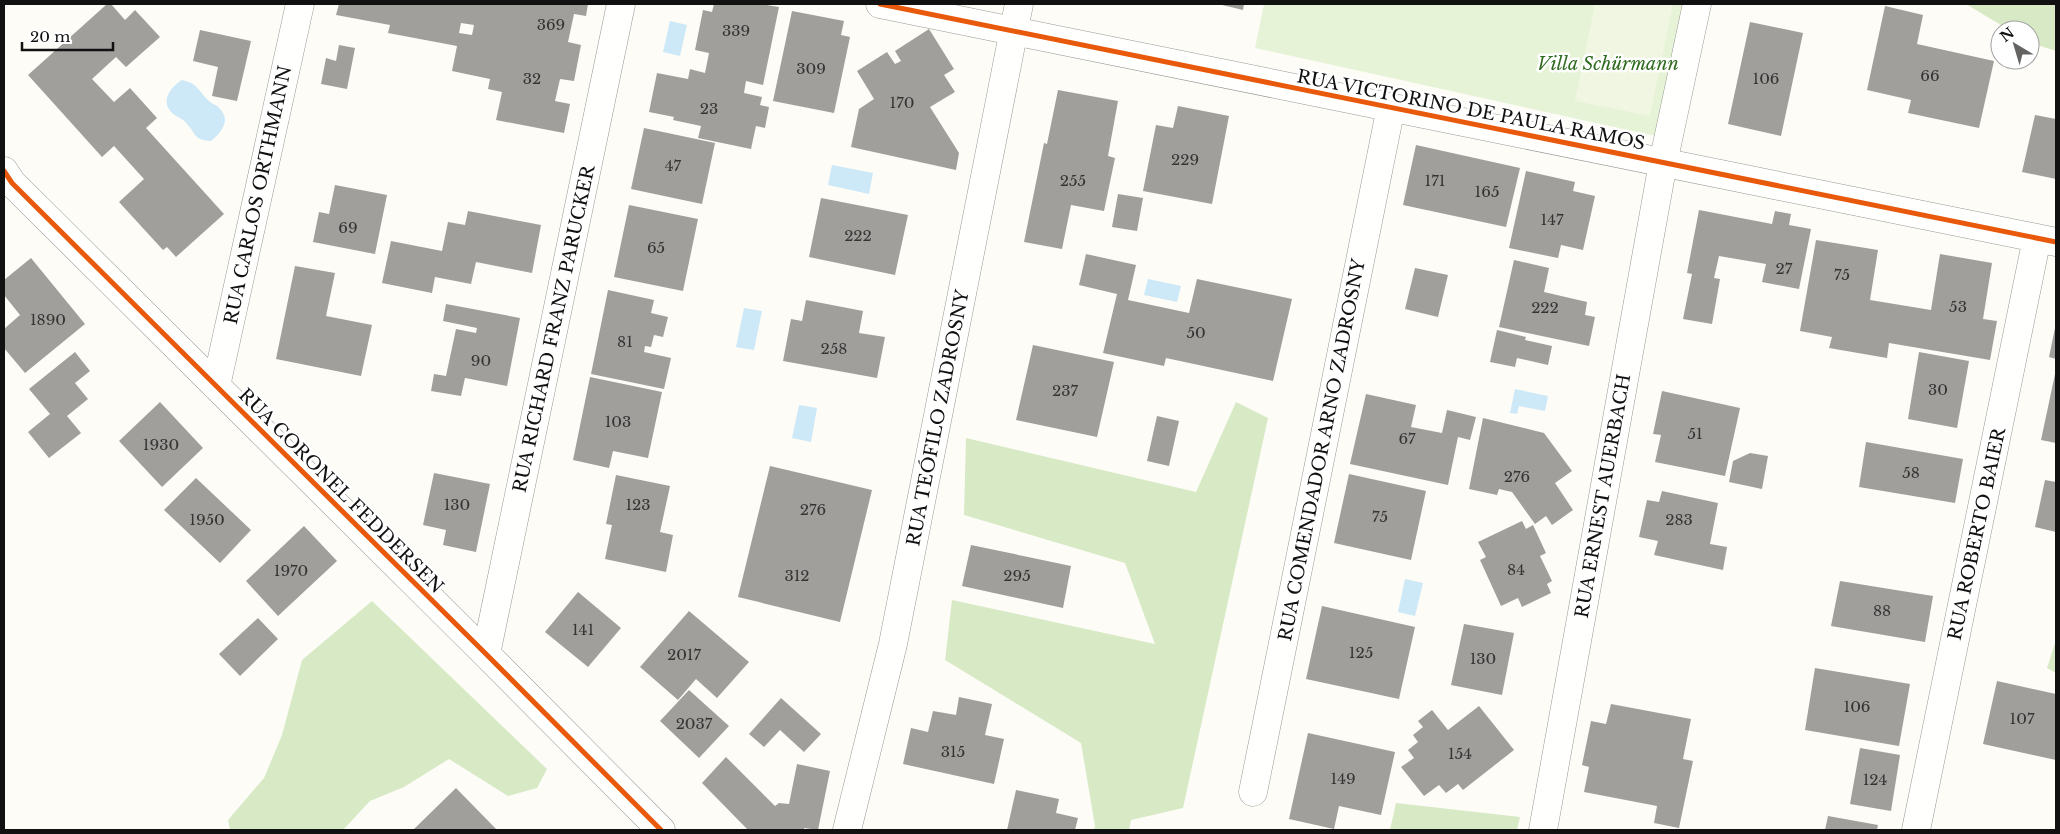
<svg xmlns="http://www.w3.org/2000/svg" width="2060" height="834" font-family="'Libre Baskerville',serif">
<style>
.green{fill:#e7f3d7}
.forest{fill:#d8eac5}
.pitch{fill:#f0f6e1}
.water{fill:#cde8f7}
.building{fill:#a19f9c;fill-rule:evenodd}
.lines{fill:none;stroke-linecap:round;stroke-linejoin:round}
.street-casing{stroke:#979795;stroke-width:29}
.street{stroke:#fffffe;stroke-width:28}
.cycleway-casing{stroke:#fff;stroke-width:8}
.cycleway{stroke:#e8590c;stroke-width:5}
.labels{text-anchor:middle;stroke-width:5;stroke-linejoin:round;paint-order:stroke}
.number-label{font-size:15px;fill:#353434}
.park-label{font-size:18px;font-style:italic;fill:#2f6b1f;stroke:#fff}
.street-label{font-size:18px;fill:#111;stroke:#fff}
</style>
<rect width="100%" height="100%" fill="#fdfcf7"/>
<path class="green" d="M1264 4H1683L1655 136 1255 48Z"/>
<path class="forest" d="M1966 4H2056V51L2030 43V30H2009Z
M1236 402 1268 418 1183 808 1131 820 1129 830H1094L1095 826 1081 743 945 660 952 600 1155 644 1125 563 964 515 966 438 1196 492Z
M372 601 547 769 537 788 508 796 449 759 404 787 370 801 343 830H230L228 820 264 778 282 735 302 660Z
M2056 640V673L2047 668Z
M1396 803 1520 817 1517 830H1390Z"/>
<path class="pitch" d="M1595 4H1673L1650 116 1575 101Z"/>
<path class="water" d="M670 21 687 25 680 56 663 52Z
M182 80C198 83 199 92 209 101 212 104 217 105 219 108 232 120 221 133 211 141 194 140 197 135 187 124 183 118 176 117 171 112 160 100 172 86 182 80Z
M832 165 873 173 869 194 828 185Z
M1148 279 1181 286 1177 302 1144 295Z
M744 308 762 311 754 350 736 347Z
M1515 389 1548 396 1545 411 1519 406 1517 414 1510 413Z
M799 405 817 408 811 442 792 438Z
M1405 579 1423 583 1415 616 1398 612Z"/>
<path class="building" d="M107 4H111L125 20 135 10 160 37 126 67 116 57 92 79 114 102 130 88 157 118 146 128 224 214 176 257 167 247 163 250 119 202 144 179 114 146 102 157 28 75Z
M339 4H588L586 16 574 14 568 42 581 45 574 81 560 79 555 101 570 104 564 133 496 120 502 92 488 89 490 79 452 71 457 46 388 33 390 25 336 15ZM461 23 474 25 472 35 459 33Z
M714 4H761L779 7 763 85 746 81 744 93 762 97 760 105 769 107 765 128 756 126 751 149 698 138 701 126 673 120 674 117 649 112 657 73 688 79 690 69 705 73 709 53 695 50 703 10 712 12Z
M1218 4H1244L1243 10Z
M1885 6 1923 15 1917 44 1994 61 1979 128 1908 113 1911 100 1867 90Z
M792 11 844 21 841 35 850 37 834 113 773 101Z
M1750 22 1803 33 1781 136 1728 124Z
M929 29 954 69 944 75 955 92 930 107 959 153 956 170 851 147 859 109 874 99 857 71 887 52 895 64 901 61 895 51Z
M200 30 251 41 237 101 212 96 218 67 193 61Z
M339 45 355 48 347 89 321 84 326 58 336 61Z
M1058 90 1118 101 1108 156 1115 158 1104 211 1071 205 1062 249 1024 242 1044 143 1047 144Z
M1178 106 1229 116 1212 204 1143 191 1156 125 1173 128Z
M2035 115 2056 119V179L2022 172Z
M644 128 715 143 702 204 631 189Z
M1416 145 1520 168 1506 227 1403 205Z
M1526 171 1575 182 1573 191 1595 196 1583 250 1561 245 1558 258 1509 248Z
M335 185 387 195 375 254 313 242 319 212 329 214Z
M1118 194 1143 198 1137 231 1112 227Z
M821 198 908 215 895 275 809 257Z
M629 205 698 219 683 291 614 277Z
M1699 210 1772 224 1775 211 1791 214 1789 225 1811 229 1799 289 1762 282 1766 264 1719 256 1714 278 1720 279 1712 324 1683 319 1692 274 1687 273Z
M468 211 541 225 532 273 476 262 471 284 435 277 432 293 382 283 391 241 442 251 448 222 465 225Z
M1816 240 1878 250 1870 300 1931 310 1940 254 1992 263 1983 319 1997 321 1990 360 1889 343 1887 358 1829 348 1832 337 1800 331Z
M1086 254 1136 265 1128 300 1189 313 1197 279 1292 299 1273 381 1166 358 1164 366 1103 353 1117 294 1079 285Z
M31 258 85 324 25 373 4 348V329L20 315 4 295V280Z
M1514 260 1549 268 1544 292 1587 302 1585 315 1595 317 1589 346 1499 327Z
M295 266 335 273 326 316 372 325 361 376 276 359Z
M1415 268 1448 275 1438 317 1405 309Z
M608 290 654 300 651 313 668 317 663 337 654 335 651 347 645 346 644 352 671 358 664 389 591 374Z
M806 300 863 311 859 333 885 337 877 378 783 361 791 319 802 321Z
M446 304 520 318 507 386 465 378 461 396 431 391 434 374 446 376 456 329 476 333 477 328 443 321Z
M2055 328H2056V359L2049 357Z
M1497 330 1526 337 1525 340 1552 346 1548 365 1517 358 1515 367 1490 362Z
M1033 345 1114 362 1097 437 1016 420Z
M75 352 90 371 75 383 88 399 67 416 81 433 49 458 28 432 50 414 29 389Z
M1919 352 1969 361 1957 428 1908 419Z
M2055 374H2056V443L2041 440Z
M590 377 662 392 648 458 613 451 609 468 573 460Z
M1662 391 1740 408 1725 476 1655 462 1661 435 1653 434Z
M1366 394 1416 405 1411 427 1442 433 1447 410 1476 417 1470 440 1458 437 1448 485 1350 464Z
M160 402 203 448 162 487 119 441Z
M1157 416 1179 421 1169 466 1147 461Z
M1483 418 1544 433 1572 471 1555 483 1573 510 1552 525 1546 516 1535 524 1512 492 1499 489 1497 495 1469 489Z
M1866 442 1963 459 1955 503 1859 487Z
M1750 453 1768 456 1762 489 1729 482 1733 461Z
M770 466 872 490 840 622 738 597Z
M434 473 490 484 476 552 443 545 446 530 423 525Z
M1349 474 1426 491 1411 560 1334 543Z
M616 475 670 486 660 532 673 535 666 572 605 559 612 525 606 524Z
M196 478 251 530 220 563 164 510Z
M2045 480 2056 482V532L2035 527Z
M1662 491 1718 503 1710 544 1727 547 1723 570 1654 555 1658 541 1639 537 1647 500 1659 502Z
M1522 521 1526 529 1533 525 1546 553 1540 556 1552 581 1547 584 1551 593 1522 607 1518 598 1501 606 1480 560 1486 557 1478 542Z
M304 526 337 561 278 616 246 581Z
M971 545 1071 566 1063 608 962 586Z
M1840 581 1933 596 1925 642 1831 626Z
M578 592 621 628 588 667 545 632Z
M1322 606 1415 627 1399 699 1306 679Z
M689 611 749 662 717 698 696 679 678 700 640 667Z
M258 618 278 639 240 676 219 654Z
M1464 624 1514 633 1502 695 1451 685Z
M1815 668 1910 684 1899 746 1805 730Z
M1997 681 2056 694V760L1983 744Z
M689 690 729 726 699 758 660 721Z
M959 697 992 704 985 735 1004 739 994 784 903 764 911 728 928 732 933 711 956 715Z
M781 698 821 734 804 752 780 730 764 747 749 734Z
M1611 704 1691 719 1683 759 1693 761 1679 828 1654 823 1657 806 1584 792 1589 767 1582 765 1591 721 1606 724Z
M1479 706 1514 750 1463 790 1458 784 1446 793 1439 785 1424 796 1401 767 1414 758 1408 750 1418 742 1413 735 1423 727 1418 721 1432 710 1448 730Z
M1308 733 1395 752 1381 815 1339 806 1334 829 1289 819Z
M1860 748 1900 755 1891 811 1850 804Z
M726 757 775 806 779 803 789 804 797 764 830 771 818 830 804 828V830H748L702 783Z
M456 788 497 830H413Z
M1016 790 1059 799 1056 813 1078 818 1075 830H1007Z
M1828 816 1878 825 1877 830H1825Z"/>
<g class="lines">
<g class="street-casing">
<path id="street" d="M880 4 2056 242
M4 171 12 183 486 654 661 830
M216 386 300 4
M486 654 621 4
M1253 792 1391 107
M847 830 893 644 1019 4
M1543 830 1663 163 1697 4
M1916 830 2037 238"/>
</g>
<use href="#street" class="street"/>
<g class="cycleway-casing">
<path id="cycleway" d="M880 4 2056 242
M4 171 12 183 486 654 661 830"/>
</g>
<use href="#cycleway" class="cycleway"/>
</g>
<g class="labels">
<g class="number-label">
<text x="551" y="30">369</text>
<text x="736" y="36">339</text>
<text x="811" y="74">309</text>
<text x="1930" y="81">66</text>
<text x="532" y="84">32</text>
<text x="1766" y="84">106</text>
<text x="902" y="108">170</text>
<text x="709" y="114">23</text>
<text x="1185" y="165">229</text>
<text x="673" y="171">47</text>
<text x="1073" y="186">255</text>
<text x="1435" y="186">171</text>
<text x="1487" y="197">165</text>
<text x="1552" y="225">147</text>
<text x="348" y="233">69</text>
<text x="858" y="241">222</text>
<text x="656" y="253">65</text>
<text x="1784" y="274">27</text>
<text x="1842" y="280">75</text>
<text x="1958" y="312">53</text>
<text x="1545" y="313">222</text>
<text x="48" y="325">1890</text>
<text x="1196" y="338">50</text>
<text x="625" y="347">81</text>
<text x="834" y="354">258</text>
<text x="481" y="366">90</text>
<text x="1938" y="395">30</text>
<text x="1065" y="396">237</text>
<text x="618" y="427">103</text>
<text x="1695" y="439">51</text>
<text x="1407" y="444">67</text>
<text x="161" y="450">1930</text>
<text x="1911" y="478">58</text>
<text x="1517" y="482">276</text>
<text x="457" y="510">130</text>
<text x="638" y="510">123</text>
<text x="813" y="515">276</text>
<text x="1380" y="522">75</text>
<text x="207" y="525">1950</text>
<text x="1679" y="525">283</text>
<text x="1516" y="575">84</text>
<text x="291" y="576">1970</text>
<text x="797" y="581">312</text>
<text x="1017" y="581">295</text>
<text x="1882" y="616">88</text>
<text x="583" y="635">141</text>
<text x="1361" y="658">125</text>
<text x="684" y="660">2017</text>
<text x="1483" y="664">130</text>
<text x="1857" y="712">106</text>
<text x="2022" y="724">107</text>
<text x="694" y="729">2037</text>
<text x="953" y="757">315</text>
<text x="1460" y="759">154</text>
<text x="1343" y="784">149</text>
<text x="1875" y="785">124</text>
</g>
<g class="park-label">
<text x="1608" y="70">Villa Schürmann</text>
</g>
<g class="street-label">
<text transform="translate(1471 110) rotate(11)" y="6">RUA VICTORINO DE PAULA RAMOS</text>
<text transform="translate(258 195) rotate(-78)" y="6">RUA CARLOS ORTHMANN</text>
<text transform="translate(554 329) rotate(-78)" y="6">RUA RICHARD FRANZ PARUCKER</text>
<text transform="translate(938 418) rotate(-79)" y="6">RUA TEÓFILO ZADROSNY</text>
<text transform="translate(1322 450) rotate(-79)" y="6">RUA COMENDADOR ARNO ZADROSNY</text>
<text transform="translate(341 491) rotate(45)" y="6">RUA CORONEL FEDDERSEN</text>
<text transform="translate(1603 496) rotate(-80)" y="6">RUA ERNEST AUERBACH</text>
<text transform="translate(1977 534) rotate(-78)" y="6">RUA ROBERTO BAIER</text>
</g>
</g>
<rect width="2060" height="834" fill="none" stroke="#111111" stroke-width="10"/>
<g transform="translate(2015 45) rotate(322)"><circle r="24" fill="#ffffff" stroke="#a0a0a0"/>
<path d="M0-4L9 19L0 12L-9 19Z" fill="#646362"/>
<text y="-8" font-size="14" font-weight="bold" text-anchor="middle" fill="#111111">N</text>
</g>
<path d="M22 42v8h91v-8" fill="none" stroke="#111111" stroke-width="2.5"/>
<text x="30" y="42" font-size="15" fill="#111111" stroke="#ffffff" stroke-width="4" paint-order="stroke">20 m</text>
</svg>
